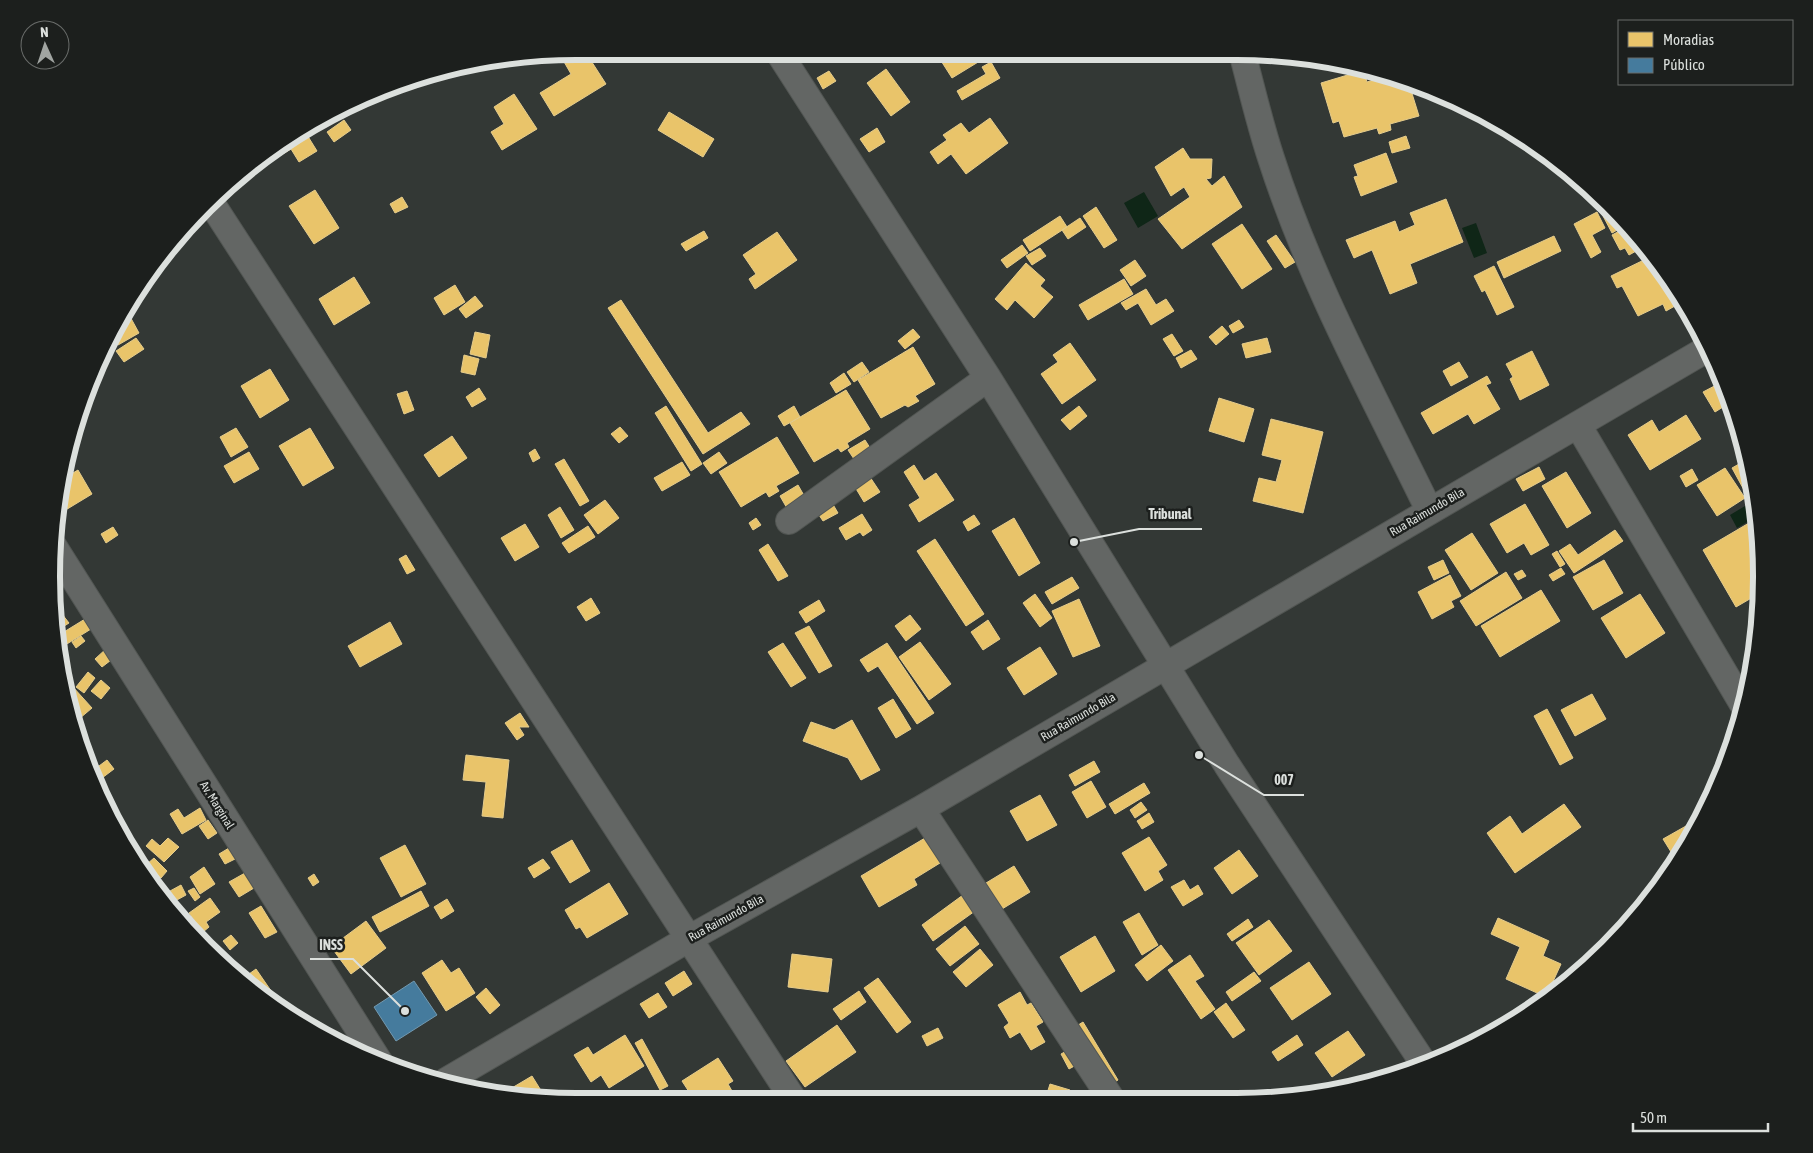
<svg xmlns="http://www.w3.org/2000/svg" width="1813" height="1153" font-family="'Asap Condensed',sans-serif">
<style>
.water{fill:#0f2617}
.homes{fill:#e9c46a;stroke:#e5cc8c}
.public{fill:#457b9d;stroke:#7299b0}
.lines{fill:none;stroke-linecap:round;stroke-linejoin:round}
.minor-casing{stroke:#525653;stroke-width:28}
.minor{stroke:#636664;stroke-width:26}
.labels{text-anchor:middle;stroke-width:5;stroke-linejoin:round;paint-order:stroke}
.street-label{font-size:12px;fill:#dce0dd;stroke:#1c1f1d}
.rim{fill:none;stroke:#dce0dd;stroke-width:6}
.leader{fill:none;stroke:#dce0dd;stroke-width:2}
.callout-dot{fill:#dce0dd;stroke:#1c1f1d;stroke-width:2}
.callout-label{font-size:14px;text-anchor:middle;font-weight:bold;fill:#dce0dd;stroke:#1c1f1d;stroke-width:5;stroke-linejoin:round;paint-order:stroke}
</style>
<rect width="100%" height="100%" fill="#333835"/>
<path class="water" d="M1144 192 1158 216 1138 228 1124 203Z
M1476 223 1487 253 1474 258 1462 228Z
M1755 500 1758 529 1755 531 1749 521 1737 528 1730 515Z"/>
<path class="homes" d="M570 56H588L606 84 554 116 540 93 571 74 563 60Z
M938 56H988L952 78Z
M991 62 1000 78 962 100 957 91 986 74 982 67Z
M886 69 910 102 891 116 867 83Z
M829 71 836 81 823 89 817 78Z
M1361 71 1364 72 1367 82 1384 77 1398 81 1401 90 1410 87 1419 116 1390 124 1391 130 1379 134 1377 128 1344 137 1339 121 1333 123 1321 83Z
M514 94 537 129 502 150 491 132 504 124 494 107Z
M669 112 714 139 703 157 658 130Z
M990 118 1008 143 966 174 951 154 938 164 930 152 947 140 943 135 961 123 969 133Z
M344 120 351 130 334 142 327 132Z
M877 128 885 142 869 152 860 139Z
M304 130 317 151 299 162 291 149 266 164 263 158 284 140Z
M1406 136 1410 148 1392 153 1389 142Z
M1183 148 1190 159H1212L1211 178 1206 179 1212 186 1224 176 1242 207 1182 249 1158 219 1190 197 1184 187 1171 196 1155 167Z
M1386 153 1397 182 1361 196 1354 177 1358 176 1354 165Z
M315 190 339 228 314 244 289 206Z
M402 197 408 207 395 213 390 204Z
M1446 199 1463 242 1410 264 1417 283 1390 294 1372 250 1354 258 1346 240 1395 221 1399 232 1415 225 1410 213Z
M1096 207 1117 240 1104 248 1083 216Z
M1610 210 1626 225 1612 233 1602 214Z
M1597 212 1605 228 1592 235 1601 252 1591 258 1574 224Z
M1060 216 1067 227 1030 251 1023 240Z
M1080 218 1086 227 1068 239 1062 230Z
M1242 224 1272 269 1242 289 1212 244Z
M1627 227 1638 240 1634 243 1638 250 1629 255 1625 248 1620 250 1612 235Z
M704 231 708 238 686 251 681 244Z
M777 232 797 260 755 289 749 279 756 274 743 255Z
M1276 235 1295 262 1285 268 1267 241Z
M1554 236 1561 251 1504 278 1497 262Z
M1022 245 1028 253 1007 268 1001 260Z
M1040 248 1046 256 1032 265 1026 256Z
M1648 258 1662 285 1668 282 1682 302 1666 311 1663 304 1638 316 1622 286 1617 288 1611 276Z
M1135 260 1146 276 1131 286 1120 270Z
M157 261 161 270 147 276Z
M1026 263 1045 280 1040 286 1053 297 1034 318 1015 300 1007 310 995 299Z
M1494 266 1514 307 1497 315 1485 290 1482 292 1474 276Z
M354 277 370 303 334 325 319 299Z
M1124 279 1133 294 1088 320 1079 305Z
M455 285 465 302 444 315 434 298Z
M1146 289 1156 305 1166 299 1174 311 1151 325 1138 303 1126 310 1121 303Z
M475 296 483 306 466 318 459 309Z
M621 300 708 433 741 412 750 424 703 454 608 308Z
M127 311 139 333 118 345 112 335 121 315Z
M1239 320 1244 327 1233 333 1229 326Z
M1222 326 1229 334 1216 345 1209 337Z
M913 329 920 337 905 349 898 341Z
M475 332 490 335 486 358 470 354Z
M1172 334 1183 351 1174 356 1163 339Z
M136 338 144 349 124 362 116 351Z
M1267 338 1271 352 1246 358 1242 344Z
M1070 343 1096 380 1062 404 1041 374 1058 362 1053 355Z
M913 347 935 384 915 396 919 401 908 407 905 405 881 418 858 380Z
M1191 350 1197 359 1181 368 1176 358Z
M1532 351 1549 385 1520 400 1510 379 1513 377 1506 364Z
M464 355 479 359 475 375 461 372Z
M862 362 869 372 854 382 847 372Z
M1459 362 1468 377 1451 386 1443 371Z
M270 369 289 400 260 418 241 386Z
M844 373 851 384 836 393 830 383Z
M1487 376 1491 383 1486 385 1500 409 1474 424 1468 414 1433 434 1421 413Z
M1722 382 1731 402 1715 412 1703 392Z
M479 388 486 399 472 407 466 397Z
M846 390 870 429 847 443 849 447 841 452 838 448 814 462 790 423Z
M407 391 414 410 404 414 397 394Z
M1219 398 1254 409 1244 442 1209 431Z
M666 406 702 464 691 471 655 413Z
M794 406 800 417 784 426 778 416Z
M1079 406 1087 416 1070 430 1061 420Z
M1686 415 1701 439 1650 470 1628 435 1652 420 1659 432Z
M1271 419 1323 432 1303 513 1253 501 1259 478 1276 482 1282 460 1262 455Z
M620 427 628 436 619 443 611 434Z
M236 428 248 447 231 457 220 437Z
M310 428 334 468 303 486 279 446Z
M452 436 467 458 439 477 424 455Z
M777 437 799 473 776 486 779 491 769 497 766 492 741 507 719 472Z
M865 440 874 454 858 465 848 450Z
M535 449 540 458 533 462 529 453Z
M249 452 259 469 234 483 224 466Z
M719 452 727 463 711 474 703 463Z
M564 459 589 501 580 506 555 464Z
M1746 460 1755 498 1750 501 1732 468Z
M682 462 690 475 662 491 654 478Z
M914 465 924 481 936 473 954 500 919 522 909 505 920 498 904 472Z
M1539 467 1545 479 1523 491 1516 479Z
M1725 468 1745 498 1717 516 1697 485Z
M1692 469 1698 480 1686 487 1680 476Z
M78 470 92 494 59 514 61 480Z
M1566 472 1591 513 1567 528 1542 486Z
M870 477 880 492 864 502 855 487Z
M798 485 806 499 788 510 780 496Z
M605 500 619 518 598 534 584 515Z
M831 501 838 513 823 521 819 515 824 512 821 507Z
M1525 504 1549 545 1531 555 1524 543 1507 553 1490 524Z
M560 507 574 530 561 538 548 515Z
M862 514 872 530 863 536 860 532 846 540 839 528Z
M974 515 980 524 968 531 963 522Z
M756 518 761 525 753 530 749 523Z
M1014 518 1040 563 1019 576 992 531Z
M1749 523 1758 539 1760 593 1736 607 1703 550Z
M525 524 539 547 515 561 501 538Z
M588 526 595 537 569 553 562 543Z
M113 527 118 535 106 543 101 534Z
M1615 530 1623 541 1574 573 1559 551 1570 544 1578 555Z
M1472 533 1498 573 1471 590 1445 550Z
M935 539 984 614 966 626 917 551Z
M768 544 788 576 778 581 759 550Z
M1557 551 1565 564 1560 567 1552 554Z
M406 555 415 570 407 574 399 559Z
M1443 560 1449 573 1434 580 1428 567Z
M1604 560 1623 593 1593 610 1573 577Z
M1561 568 1565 574 1553 581 1549 575Z
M1522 570 1526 576 1518 580 1514 574Z
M1506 572 1522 598 1476 626 1460 601Z
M1450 575 1461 596 1451 601 1454 607 1432 619 1418 592Z
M1072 577 1079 588 1052 604 1045 592Z
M1541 590 1560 621 1500 657 1481 626Z
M1035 594 1052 618 1040 627 1023 603Z
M1640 594 1665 633 1626 658 1601 618Z
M591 598 600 613 586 621 577 607Z
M1079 599 1100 646 1073 657 1052 611Z
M819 600 825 611 806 623 799 612Z
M55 605 69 623 58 630Z
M910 615 921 629 906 641 895 626Z
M85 619 91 629 62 647 59 635Z
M988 620 1000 639 983 650 971 632Z
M390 622 402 644 360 667 348 646Z
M809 626 832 666 819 673 795 633Z
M81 636 85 641 76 648 72 642Z
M920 642 951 684 929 700 899 657Z
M783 643 806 678 791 687 768 652Z
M887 643 934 713 917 724 878 666 868 672 860 660Z
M1040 647 1057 674 1024 695 1007 668Z
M107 648 115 657 102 667 95 659Z
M88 672 95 678 84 693 76 687Z
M101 680 110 688 101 699 91 691Z
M73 687 92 708 73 724 67 693Z
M1592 694 1606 719 1575 736 1561 710Z
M893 699 911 729 896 738 878 708Z
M1547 709 1573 758 1560 765 1534 716Z
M520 713 529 727H519L524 735 517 740 505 723Z
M852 720 880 770 861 780 848 758 803 741 811 722 834 730Z
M466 755 509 760 503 818 482 816 486 782 463 780Z
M107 760 114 769 102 778 95 769Z
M1094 761 1100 772 1075 786 1069 775Z
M1091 781 1106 807 1087 818 1072 792Z
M1144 783 1150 793 1115 814 1109 804Z
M1040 795 1057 825 1027 841 1010 811Z
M1141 802 1147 810 1135 818 1130 810Z
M1564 804 1581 827 1515 873 1487 833 1510 816 1522 834Z
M200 808 206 820 182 834 170 814 178 809 184 818Z
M1149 813 1154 822 1142 829 1137 821Z
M208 820 217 833 208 839 199 826Z
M1686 826 1691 835 1676 860 1663 839Z
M1149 837 1167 865 1158 871 1163 880 1145 891 1122 853Z
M168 838 179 847 164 862 146 846 152 839 160 846Z
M925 838 940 863 914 879 917 885 879 907 861 876Z
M572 840 590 871 570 883 551 852Z
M405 845 426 884 401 897 380 858Z
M229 848 235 859 225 864 219 854Z
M1239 850 1258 876 1232 894 1214 868Z
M154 858 167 871 161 878 147 864Z
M543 859 550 868 534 878 528 868Z
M1014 866 1030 892 1002 909 986 883Z
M204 867 215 884 200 894 190 877Z
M245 873 254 888 239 897 229 882Z
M314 874 319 882 313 886 308 878Z
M1184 880 1190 890 1198 885 1203 894 1183 906 1171 887Z
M609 883 628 914 587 938 580 927 576 929 565 910Z
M181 885 186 895 175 901 170 891Z
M194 888 200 897 195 901 188 891Z
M421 891 429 906 380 932 372 917Z
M963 895 975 911 933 941 922 925Z
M210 898 220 912 206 922 209 927 203 932 189 913Z
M447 899 454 911 441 919 434 907Z
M176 903 195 935 169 907Z
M261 906 277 932 265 938 249 913Z
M1139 913 1158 945 1142 955 1123 922Z
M1498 918 1549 941 1543 956 1561 964 1546 997 1506 979 1520 947 1491 934Z
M1248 919 1253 927 1232 941 1227 934Z
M1269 920 1292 951 1259 975 1236 943Z
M366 921 386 948 351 974 331 947Z
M965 926 979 944 950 966 936 949Z
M231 935 238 943 230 950 223 941Z
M1095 936 1115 971 1081 992 1060 957Z
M1161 945 1173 961 1147 981 1135 965Z
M980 949 993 965 966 987 953 972Z
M792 954 832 959 828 992 788 987Z
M1190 955 1204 976 1195 981 1215 1009 1201 1019 1168 970Z
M442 960 451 973 459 968 475 993 446 1011 422 973Z
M1309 962 1331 994 1292 1020 1270 988Z
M256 969 276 998 271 1002 257 993 242 979Z
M684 971 692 984 673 996 665 983Z
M1254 972 1261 981 1232 1001 1226 992Z
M878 978 911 1022 897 1033 864 988Z
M486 988 500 1005 490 1014 476 997Z
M859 991 866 1002 841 1020 833 1009Z
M1020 992 1027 1005 1031 1003 1043 1022 1036 1026 1045 1042 1031 1050 1020 1032 1010 1038 1004 1027 1009 1023 998 1005Z
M658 993 667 1007 649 1018 640 1004Z
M1226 1003 1245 1030 1233 1038 1214 1012Z
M1083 1022 1118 1080 1110 1085 1075 1027Z
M837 1025 856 1052 805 1087 786 1061Z
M938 1028 943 1038 927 1046 922 1036Z
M1348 1031 1365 1055 1332 1077 1315 1053Z
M625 1035 644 1066 609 1088 601 1075 591 1082 574 1055 588 1047 593 1055Z
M1297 1035 1303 1045 1278 1061 1272 1052Z
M642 1039 668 1086 660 1090 635 1043Z
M1070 1049 1078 1064 1069 1069 1061 1054Z
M718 1058 733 1081 728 1084 732 1091 721 1098H693L682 1081Z
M532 1076 545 1097H508L500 1095Z
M1050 1084 1070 1090 1068 1100H1045Z"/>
<path class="public" d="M414 981 437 1015 396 1041 374 1007Z"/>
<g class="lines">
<g class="minor-casing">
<path id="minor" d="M781 56 988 378 1227 765 1424 1064
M1243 56C1252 90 1260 125 1271 158 1310 280 1373 395 1429 510
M210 201 793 1099
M1578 425 1745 708
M789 521 988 378
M54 547 380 1063
M921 809 1112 1100
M446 1081 690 938 921 809 1707 349"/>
</g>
<use href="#minor" class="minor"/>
</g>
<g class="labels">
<g class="street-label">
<text transform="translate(1427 512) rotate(-30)" y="4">Rua Raimundo Bila</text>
<text transform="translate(1078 717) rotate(-30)" y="4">Rua Raimundo Bila</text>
<text transform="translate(217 805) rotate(58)" y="4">Av. Marginal</text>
<text transform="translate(726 918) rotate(-29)" y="4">Rua Raimundo Bila</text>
</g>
</g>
<path d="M0 0H1813V1153H0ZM576 60H1237A516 516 0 0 1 1753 576V577A516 516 0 0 1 1237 1093H576A516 516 0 0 1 60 577V576A516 516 0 0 1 576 60Z" fill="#1c1f1d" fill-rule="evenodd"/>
<path class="rim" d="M576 60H1237A516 516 0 0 1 1753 576V577A516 516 0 0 1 1237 1093H576A516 516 0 0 1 60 577V576A516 516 0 0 1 576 60Z"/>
<path class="leader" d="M1074 542L1139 529H1202M1199 755L1264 795H1304M405 1011L353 959H310"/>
<g class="callout-dot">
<circle cx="1074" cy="542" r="5"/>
<circle cx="1199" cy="755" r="5"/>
<circle cx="405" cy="1011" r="5"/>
</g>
<g class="callout-label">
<text x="1170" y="519">Tribunal</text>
<text x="1284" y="785">007</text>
<text x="331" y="950">INSS</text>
</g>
<rect x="1618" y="20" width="175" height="65" fill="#1c1f1d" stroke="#696c6a"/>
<rect x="1628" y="32" width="25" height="15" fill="#e9c46a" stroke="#696c6a"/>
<text x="1663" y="45" font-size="15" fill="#dce0dd">Moradias</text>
<rect x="1628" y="58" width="25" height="15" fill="#457b9d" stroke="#696c6a"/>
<text x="1663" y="70" font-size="15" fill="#dce0dd">Público</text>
<g transform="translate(45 45) rotate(357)"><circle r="24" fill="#1c1f1d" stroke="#696c6a"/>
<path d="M0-4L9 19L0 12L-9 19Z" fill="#a1a5a2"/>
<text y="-8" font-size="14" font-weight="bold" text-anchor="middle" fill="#dce0dd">N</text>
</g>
<path d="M1633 1123v8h135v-8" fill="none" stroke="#dce0dd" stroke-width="2.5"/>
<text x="1640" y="1123" font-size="15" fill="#dce0dd" stroke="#1c1f1d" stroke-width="4" paint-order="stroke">50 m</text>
</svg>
